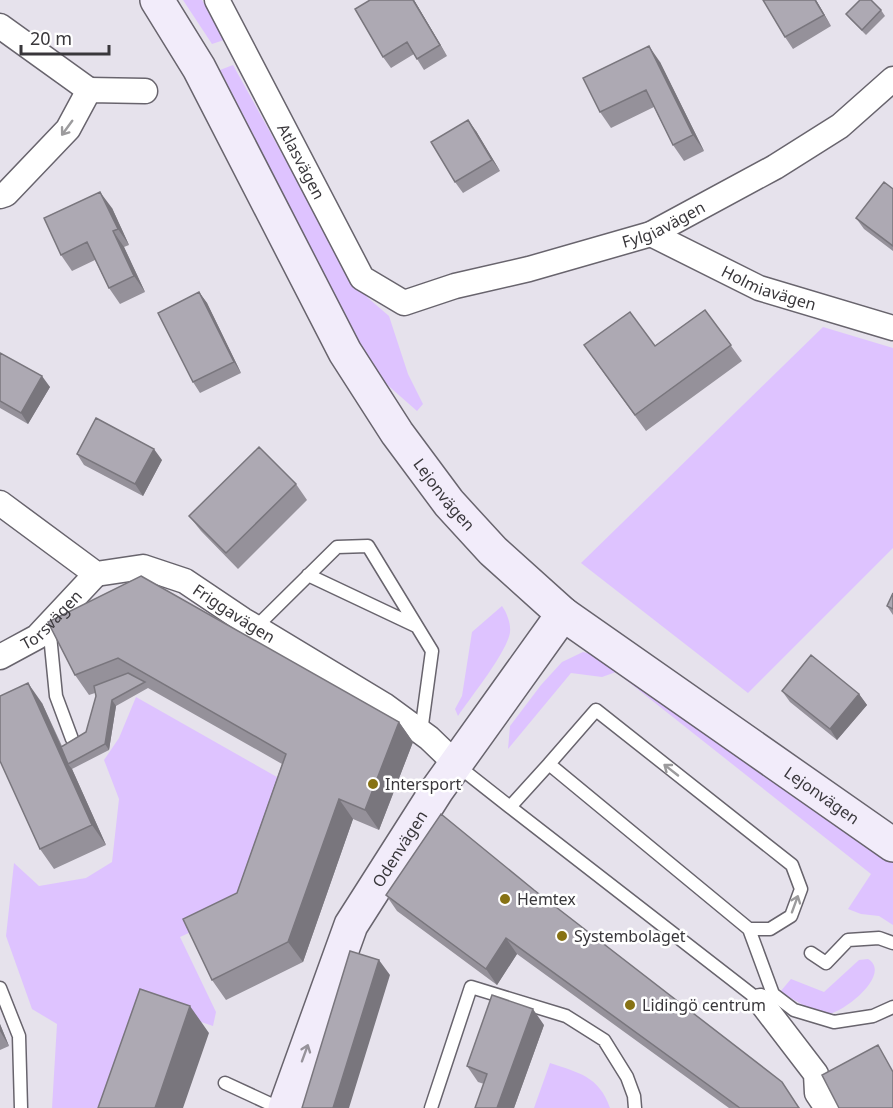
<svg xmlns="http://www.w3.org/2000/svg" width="893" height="1108" font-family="'Noto Sans',sans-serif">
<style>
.green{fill:#dec3ff}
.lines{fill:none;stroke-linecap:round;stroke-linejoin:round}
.lane-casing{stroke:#68646d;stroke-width:15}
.street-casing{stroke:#68646d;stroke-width:27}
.secondary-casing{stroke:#68646d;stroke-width:36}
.lane{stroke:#fff;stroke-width:12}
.street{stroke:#fff;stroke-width:24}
.secondary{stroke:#f2ecfa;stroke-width:33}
.wall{fill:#95919a}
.shaded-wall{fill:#79767d}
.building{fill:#ada9b3;stroke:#79767d;stroke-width:1.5}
.oneway{stroke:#9c9b9d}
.oneway2{stroke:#96929a}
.poi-dot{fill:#877214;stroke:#fff;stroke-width:2}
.labels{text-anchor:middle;stroke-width:5;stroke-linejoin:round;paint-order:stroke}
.street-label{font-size:16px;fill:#39373b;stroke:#fff}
.poi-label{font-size:16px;fill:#39373b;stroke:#fff;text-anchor:start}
</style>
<rect width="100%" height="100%" fill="#e6e2ec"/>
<path class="green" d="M183 0H202L224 40 212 44Z
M233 65 347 271 368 298 389 316 408 374 423 404 417 411 375 374 220 70Z
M823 327 893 348V548L748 693 581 563Z
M502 606C507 613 511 624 510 632 508 651 470 698 458 716L455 709 462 696 472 632Z
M583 652 611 659 893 860V925L879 916 861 914 848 909 871 874 616 672 602 677 571 673 508 749 510 726 541 685 562 662Z
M136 697 284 781 255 903 180 937 216 1012 213 1026 157 1007 120 1108H52L57 1024 32 1009 6 936 14 863 39 886 86 878 112 862 119 799 104 760 119 738Z
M868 959C893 974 842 1014 827 1014 815 1014 792 998 780 992L791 979 824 992 859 960Z
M550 1063C579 1073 599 1076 610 1108H534Z"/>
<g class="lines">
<g class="lane-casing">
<path id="lane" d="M308 575 416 626
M49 625 56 696 72 739
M256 627 337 547 368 546 432 651 421 732
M549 764 596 710 792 865 801 889 791 916 770 929H749
M458 766 510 807 549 764 749 929 773 994 794 1010 834 1022 873 1016 893 1007
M510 807 760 1001
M811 953 826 963 848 940 879 938 893 943
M0 988 19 1036 21 1108
M225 1083 279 1108
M431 1108 471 987 566 1016 604 1040 627 1077 634 1096 635 1108"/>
</g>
<g class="street-casing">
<g id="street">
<path id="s1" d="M217 0 362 278 404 303 455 286 529 269 651 234 775 167 840 126 893 79"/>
<path d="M0 26 89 90"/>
<path d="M0 196 6 194 68 129 89 90 145 91"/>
<path id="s2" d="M651 234 759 288 893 328"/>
<path id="s3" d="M0 503 96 574 143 567 185 581 243 620 384 705 429 738 457 765"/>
<path id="s4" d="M0 657 37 637 96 574"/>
<path d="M760 1001 816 1074 817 1093 827 1108"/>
</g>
</g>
<g class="secondary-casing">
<g id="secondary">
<path id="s5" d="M157 0 199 68 345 352 397 433 449 503 493 551 563 614 893 845"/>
<path id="s6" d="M285 1108 351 925 437 790 563 614"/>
</g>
</g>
<use href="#lane" class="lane"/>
<use href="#street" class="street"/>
<use href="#secondary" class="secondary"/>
</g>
<path class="wall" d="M370 0H414L447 56 424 70 414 54 391 68 383 57Z
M763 0H816L831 26 793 49 785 37Z
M881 10 885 16 866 35 850 19 846 14Z
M660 62 704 151 684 161 673 145 654 107 611 128 600 112Z
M476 131 500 171 463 193 455 182Z
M893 189V251L864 229 856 218Z
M112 208 129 245 124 247 145 292 120 304 109 288 95 260 72 271 61 255Z
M199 292 207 303 241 373 200 393 193 382Z
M705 310 742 361 646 431 595 361 655 346Z
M0 353 50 387 28 424 0 408Z
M77 454 162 460 143 496 84 465Z
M296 484 307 500 238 569 201 531 189 516Z
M893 593V615L887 606Z
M48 622 399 722 413 742 379 830 353 819 303 962 226 1000 212 980 237 893 282 764 148 688 116 706 109 750 72 769 106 845 54 869 40 849 42 703 62 746 86 732 96 696 95 693 89 695 75 675Z
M782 691 859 694 867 705 837 740 790 702Z
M534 890 800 1108H729L517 954 497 985 397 911 386 895Z
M0 1024 9 1046 0 1050Z
M544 1025 514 1108H475L484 1084 478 1082 467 1066Z"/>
<path class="shaded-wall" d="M413 0H414L447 56 440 45Z
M815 0H816L831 26 824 15Z
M649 46 660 62 704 151 693 135Z
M468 120 476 131 500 171 492 160Z
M100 192 112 208 129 245 118 229Z
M113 231 124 247 145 292 134 276Z
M199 292 207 303 241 373 234 362Z
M42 376 50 387 28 424 21 413Z
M154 449 162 460 143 496 135 484Z
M28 683 42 703 69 764H68L72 769 106 845 92 825Z
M859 694 867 705 837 740 830 729Z
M112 700 116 706 109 750 105 744Z
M399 722 413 742 379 830 365 810Z
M339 799 353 819 303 962 288 942Z
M506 938 517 954 497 985 486 969Z
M379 960 390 975 349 1108H333Z
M190 1006 209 1033 183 1108H155Z
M533 1009 544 1025 514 1108H497Z
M0 1024 9 1046 0 1031Z"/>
<path class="building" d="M370 0H413L440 45 417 59 407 42 383 57 355 9Z
M763 0H815L824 15 785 37Z
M860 0H871L881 10 862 30 846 14Z
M649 46 693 135 673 145 646 90 600 112 583 78Z
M468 120 492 160 455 182 431 142Z
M884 182 893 189V246L856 218Z
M100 192 118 229 113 231 134 276 109 288 87 242 61 255 44 218Z
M199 292 234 362 193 382 158 313Z
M705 310 731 345 635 415 584 345 630 312 655 346Z
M0 353 42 376 21 413 0 401Z
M96 418 154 449 135 484 77 454Z
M259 447 296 484 226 553 189 516Z
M141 576 399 722 365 810 339 799 288 942 212 980 183 919 237 893 286 754 118 658 75 675 48 622Z
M893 593V609L887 606Z
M811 655 859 694 830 729 782 691Z
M128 673 145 682 112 700 105 744 68 764 61 747 86 732 96 696 94 686Z
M28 683 92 825 40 849 0 761V696Z
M441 814 534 890 782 1082 799 1108H740L506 938 486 969 386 895Z
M350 951 379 960 333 1108H302Z
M140 989 190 1006 155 1108H98Z
M492 995 533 1009 497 1108H475L487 1074 467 1066Z
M878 1045 893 1072V1108H839L822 1075Z"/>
<defs><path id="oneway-shaft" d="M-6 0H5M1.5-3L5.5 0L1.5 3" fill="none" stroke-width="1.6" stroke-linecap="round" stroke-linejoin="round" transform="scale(1.5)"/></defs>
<g class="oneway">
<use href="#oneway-shaft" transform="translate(67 128) rotate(126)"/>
<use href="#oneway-shaft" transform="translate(671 770) rotate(-142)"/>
<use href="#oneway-shaft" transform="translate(795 904) rotate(-70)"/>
</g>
<use class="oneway2" href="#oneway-shaft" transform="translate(305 1053) rotate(-70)"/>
<g class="poi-dot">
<circle cx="373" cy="784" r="6"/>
<circle cx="505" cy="899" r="6"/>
<circle cx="562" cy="936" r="6"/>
<circle cx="630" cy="1005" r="6"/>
</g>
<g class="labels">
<g class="street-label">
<text dy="6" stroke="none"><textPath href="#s1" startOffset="182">Atlasvägen</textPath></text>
<text dy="6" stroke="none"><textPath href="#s1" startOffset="634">Fylgiavägen</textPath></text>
<text dy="6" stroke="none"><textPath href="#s2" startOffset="130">Holmiavägen</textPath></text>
<text dy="6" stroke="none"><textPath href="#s5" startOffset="573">Lejonvägen</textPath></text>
<text dy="6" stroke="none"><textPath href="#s3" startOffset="270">Friggavägen</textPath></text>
<text dy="6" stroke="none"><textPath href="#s4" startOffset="64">Torsvägen</textPath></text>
<text dy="6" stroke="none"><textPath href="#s5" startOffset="1058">Lejonvägen</textPath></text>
<text dy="6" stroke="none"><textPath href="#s6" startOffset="285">Odenvägen</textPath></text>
</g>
<g class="poi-label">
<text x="385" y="790">Intersport</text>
<text x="517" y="905">Hemtex</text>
<text x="574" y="942">Systembolaget</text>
<text x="642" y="1011">Lidingö centrum</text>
</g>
</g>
<path d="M21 45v9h88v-9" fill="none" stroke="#39373b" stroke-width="3"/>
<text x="30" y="45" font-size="18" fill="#39373b" stroke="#ffffff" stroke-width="4.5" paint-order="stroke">20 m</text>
</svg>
